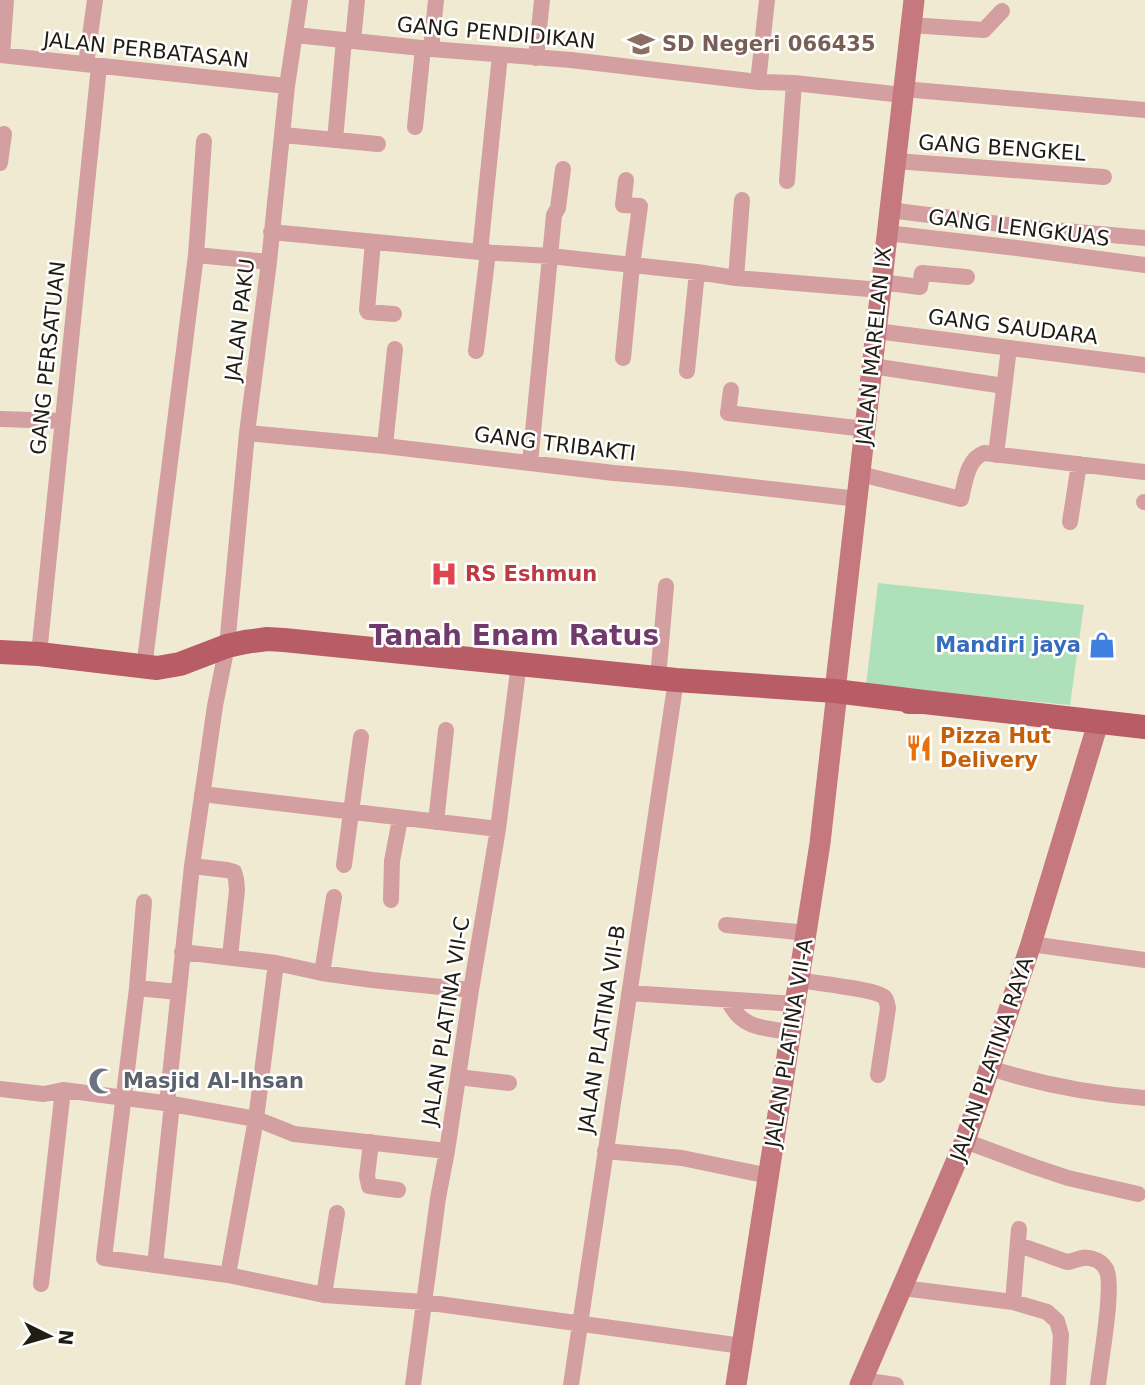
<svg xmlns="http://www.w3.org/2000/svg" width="1145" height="1385" font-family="'DejaVu Sans',sans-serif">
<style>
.green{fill:#aee0b9}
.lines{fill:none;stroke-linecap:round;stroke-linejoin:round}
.street{stroke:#d39fa1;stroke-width:16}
.secondary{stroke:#c5797e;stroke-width:21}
.primary{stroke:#b85c65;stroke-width:24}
.labels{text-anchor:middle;stroke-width:5;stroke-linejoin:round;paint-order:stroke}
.street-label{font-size:21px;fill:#201d15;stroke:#fff}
.education-label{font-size:21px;font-weight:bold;fill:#785e54;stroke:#fff;text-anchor:start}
.health-label{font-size:21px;font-weight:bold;fill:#be3a42;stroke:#fff;text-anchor:start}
.shop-label{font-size:21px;font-weight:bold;fill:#366cbe;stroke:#fff;text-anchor:end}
.food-label{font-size:21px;font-weight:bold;fill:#c56008;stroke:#fff;text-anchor:start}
.worship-label{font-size:21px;font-weight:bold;fill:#5b616d;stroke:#fff;text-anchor:start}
.district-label{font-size:28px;font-weight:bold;fill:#703a6a;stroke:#fff}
</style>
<rect width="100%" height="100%" fill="#f1ead2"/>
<path class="green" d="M878 583 1084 605 1070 705 866 685Z"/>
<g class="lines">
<path class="street" d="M911 25 984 30 1002 11
M295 35 431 49 571 60 758 82 794 83 903 95
M353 41 357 0
M431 49 436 0
M0 55 287 86
M2 55 6 0
M536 58 542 0
M86 64 95 0
M758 82 767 0
M903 89 1145 110
M415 127 423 48
M283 135 378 144
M335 140 344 40
M896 161 1104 177
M0 163 4 134
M787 181 794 83
M889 210 1032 228 1145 238
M271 232 480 252 550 256 697 272 736 278 881 290
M887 233 1017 248 1145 265
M373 242 367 310 368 312 394 314
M480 252 500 55
M196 255 269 262
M736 278 742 200
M881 282 920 287 922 273 967 277
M876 331 1145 365
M476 351 488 252
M623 358 632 266 640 206 623 205 626 180
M872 366 1004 386
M687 371 697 272
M731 390 728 413 865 429
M0 419 62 421
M247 433 385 446 614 473 683 479 858 499
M385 446 395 349
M996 455 1009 348
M530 463 554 215 558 208 563 169
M860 474 961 499C965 483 967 459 984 453L1144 472
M1144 502H1145
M1070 522 1079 464
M39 654 99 66
M144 668 196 255 204 141
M658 678 666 586
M202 794 498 829
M436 822 446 730
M344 865 361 737
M192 866 227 870 234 872 236 879 237 890 230 957
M391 900 392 861 400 819
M144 902 137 988 104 1258 228 1275 324 1295 424 1302 742 1346
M726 925 807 933
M1031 944 1145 960
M182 952 276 963 322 973 372 980 471 990
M322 973 334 897
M799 980C814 983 876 989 884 997 887 1000 887 1003 888 1008L878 1075
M137 988 178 992
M629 993 796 1004
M728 1000C741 1029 763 1028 791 1032
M990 1068C1039 1084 1093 1094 1145 1098
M458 1077 509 1083
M0 1089 44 1094 63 1090 172 1104 256 1119 294 1134 447 1151
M167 1104 192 866 215 706 227 646 247 433 269 262 287 86 300 0
M965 1141 1035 1167 1068 1178 1138 1194
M371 1142 367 1176 369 1186 398 1190
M605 1151 682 1158 769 1176
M1019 1245 1067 1262C1076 1261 1083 1255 1093 1259 1098 1260 1103 1264 1106 1269 1115 1285 1100 1363 1098 1385
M155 1265 172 1104
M228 1275 256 1119 276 963
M41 1284 63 1090
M903 1288 1013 1302 1047 1312 1057 1321 1061 1335 1058 1385
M324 1295 337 1213
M1013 1302 1019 1229
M862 1380 896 1385
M413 1385 438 1198 447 1151 471 990 498 829 519 663
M571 1385 676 680"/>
<path class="secondary" d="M835 691 914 0
M736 1385 820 843 836 701
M860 1385 965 1141 1031 944 1098 723"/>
<path class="primary" d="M0 652 39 654 157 668 180 664 227 646 245 642 267 639 284 640 676 680 835 691 924 702
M909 702H924L1145 727"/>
</g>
<defs>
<g id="school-bare" transform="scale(2.1)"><path d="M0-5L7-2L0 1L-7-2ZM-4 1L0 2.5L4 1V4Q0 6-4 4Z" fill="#8d6e63" stroke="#fff" stroke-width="2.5" paint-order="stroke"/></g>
<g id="hospital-bare" transform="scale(2.1)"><path d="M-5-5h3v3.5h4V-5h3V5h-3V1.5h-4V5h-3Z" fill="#e0444e" stroke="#fff" stroke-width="2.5" paint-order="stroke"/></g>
<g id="shop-bare" transform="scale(2.1)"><path d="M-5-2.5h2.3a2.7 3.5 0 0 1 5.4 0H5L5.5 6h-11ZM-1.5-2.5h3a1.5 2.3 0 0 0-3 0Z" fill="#3f7fe0" stroke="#fff" stroke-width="2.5" paint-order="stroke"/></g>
<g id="restaurant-bare" transform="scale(2.1)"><path d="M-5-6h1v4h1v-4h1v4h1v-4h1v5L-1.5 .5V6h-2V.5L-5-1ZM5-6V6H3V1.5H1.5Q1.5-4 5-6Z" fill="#e8710a" stroke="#fff" stroke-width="2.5" paint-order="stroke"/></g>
<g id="mosque-bare" transform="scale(2.1)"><path d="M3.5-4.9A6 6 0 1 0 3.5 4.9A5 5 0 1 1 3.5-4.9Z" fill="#6b7280" stroke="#fff" stroke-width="2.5" paint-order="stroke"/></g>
</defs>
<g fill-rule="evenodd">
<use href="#school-bare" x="641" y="44"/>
<use href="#hospital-bare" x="444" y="574"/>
<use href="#shop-bare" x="1102" y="645"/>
<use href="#restaurant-bare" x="919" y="748"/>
<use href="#mosque-bare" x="102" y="1081"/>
</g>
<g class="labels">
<g class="street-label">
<text transform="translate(496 33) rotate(5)" y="7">GANG PENDIDIKAN</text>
<text transform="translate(146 50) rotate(6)" y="7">JALAN PERBATASAN</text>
<text transform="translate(1002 148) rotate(4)" y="7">GANG BENGKEL</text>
<text transform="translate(1019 228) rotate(7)" y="7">GANG LENGKUAS</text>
<text transform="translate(240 320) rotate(-83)" y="7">JALAN PAKU</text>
<text transform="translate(1013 327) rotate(7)" y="7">GANG SAUDARA</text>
<text transform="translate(874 346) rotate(-84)" y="7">JALAN MARELAN IX</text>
<text transform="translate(48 358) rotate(-84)" y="7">GANG PERSATUAN</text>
<text transform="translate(555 444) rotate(7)" y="7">GANG TRIBAKTI</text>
<text transform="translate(446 1021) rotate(-81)" y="7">JALAN PLATINA VII-C</text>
<text transform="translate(602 1029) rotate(-81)" y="7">JALAN PLATINA VII-B</text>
<text transform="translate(789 1043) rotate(-81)" y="7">JALAN PLATINA VII-A</text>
<text transform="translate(992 1059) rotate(-71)" y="7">JALAN PLATINA RAYA</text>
</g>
<g class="education-label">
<text x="662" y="51">SD Negeri 066435</text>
</g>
<g class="health-label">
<text x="465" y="581">RS Eshmun</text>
</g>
<g class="shop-label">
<text x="1081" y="652">Mandiri jaya</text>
</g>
<g class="food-label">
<text x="940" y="743">Pizza Hut<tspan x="940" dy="24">Delivery</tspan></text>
</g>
<g class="worship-label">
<text x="123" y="1088">Masjid Al-Ihsan</text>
</g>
<g class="district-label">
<text x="514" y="645">Tanah Enam Ratus</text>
</g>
</g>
<g transform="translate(49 1336) rotate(95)" stroke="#ffffff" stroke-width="5" paint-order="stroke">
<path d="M0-5L12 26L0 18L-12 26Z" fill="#201d15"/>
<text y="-10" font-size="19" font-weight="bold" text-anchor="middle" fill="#201d15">N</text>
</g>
</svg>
